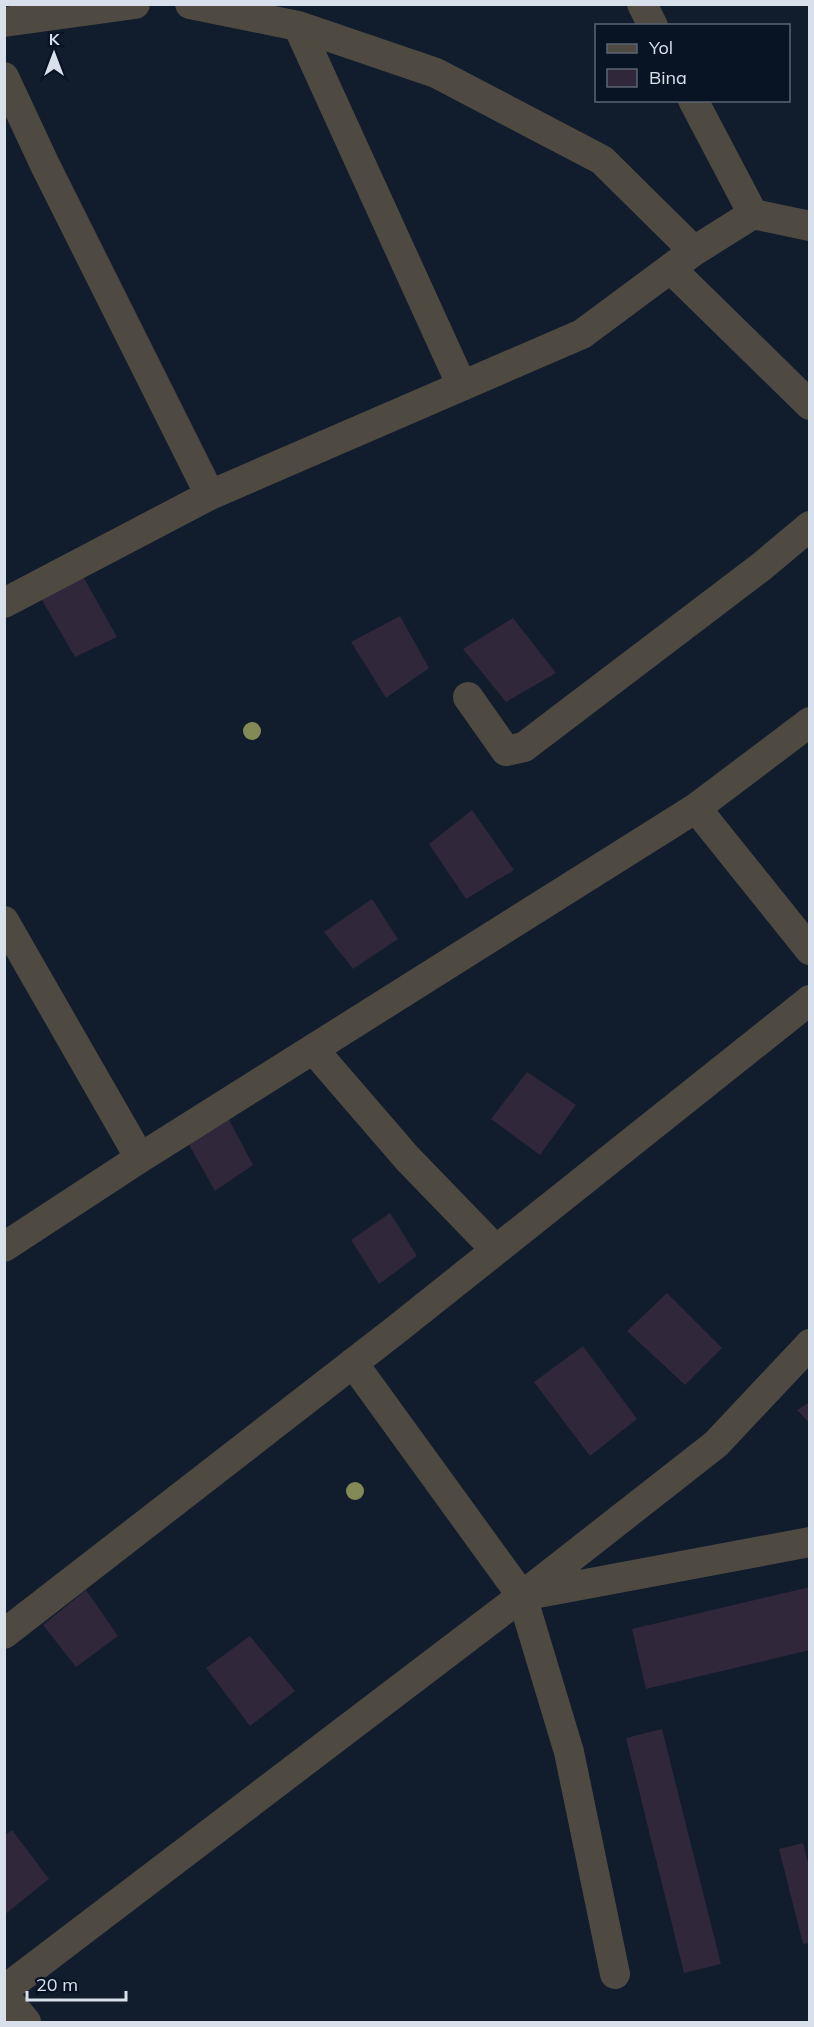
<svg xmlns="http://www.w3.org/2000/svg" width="814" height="2027" font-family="Mulish,sans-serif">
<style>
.building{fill:#30273a}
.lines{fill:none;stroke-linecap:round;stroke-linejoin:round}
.street{stroke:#4f4a41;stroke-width:30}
.tree{fill:#838a56}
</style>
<rect width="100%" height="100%" fill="#111c2d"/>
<path class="building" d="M81 573 117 637 75 657 39 595Z
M400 616 429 668 386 698 351 642Z
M513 618 556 673 506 702 463 649Z
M472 810 514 870 466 899 429 844Z
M372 899 398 939 353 969 324 932Z
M527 1072 576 1105 540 1155 491 1119Z
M228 1118 253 1165 215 1191 187 1141Z
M390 1213 417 1256 379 1284 351 1240Z
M667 1293 722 1348 685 1385 627 1331Z
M583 1346 637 1419 590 1456 534 1382Z
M810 1402V1424L797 1410Z
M810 1587V1650L646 1689 632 1629Z
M86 1590 118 1636 76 1667 43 1625Z
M250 1636 295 1691 250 1726 206 1668Z
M662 1729 721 1964 684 1973 626 1738Z
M12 1830 49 1879 4 1915V1836Z
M803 1843 810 1871V1943L803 1944 779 1849Z"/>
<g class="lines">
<path class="street" d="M190 4 298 26 436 73 602 160 694 251
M642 4 653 26
M4 22 135 4
M298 26 462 386
M4 77 45 165 210 495
M693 100 753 214
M671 269 810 405
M4 603 210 495 582 334 694 251 753 214 810 226
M468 697 506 751 524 747 761 567 810 526
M696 808 810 950
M4 921 140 1158
M313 1049 407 1158 496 1250
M4 1247 140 1158 696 808 810 722
M353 1363 522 1596 810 1542
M522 1596 569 1752 615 1974
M4 1634 397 1329 810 1000
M4 1990 522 1596 716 1444 810 1344
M4 1995 26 2022"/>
</g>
<g class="tree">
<circle cx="252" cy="731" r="9"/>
<circle cx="355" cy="1491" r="9"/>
</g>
<rect width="814" height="2027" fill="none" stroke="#d8e0ec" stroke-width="12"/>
<rect x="595" y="24" width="195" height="78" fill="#081323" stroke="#5b6573" stroke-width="1.5"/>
<rect x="607" y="44" width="30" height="9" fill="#4f4a41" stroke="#5b6573" stroke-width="1.5"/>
<text x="649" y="54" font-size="18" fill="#d8e0ec">Yol</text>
<rect x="607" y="69" width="30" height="18" fill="#30273a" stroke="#5b6573" stroke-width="1.5"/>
<text x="649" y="84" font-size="18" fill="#d8e0ec">Bina</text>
<g transform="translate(54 54)" stroke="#081323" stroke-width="4.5" paint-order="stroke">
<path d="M0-4.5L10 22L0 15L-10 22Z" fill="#d8e0ec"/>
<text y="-9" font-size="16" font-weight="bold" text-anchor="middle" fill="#d8e0ec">K</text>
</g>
<path d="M27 1991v9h99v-9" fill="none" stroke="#d8e0ec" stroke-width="3"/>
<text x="36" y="1991" font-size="18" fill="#d8e0ec" stroke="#081323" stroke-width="4.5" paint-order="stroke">20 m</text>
</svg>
